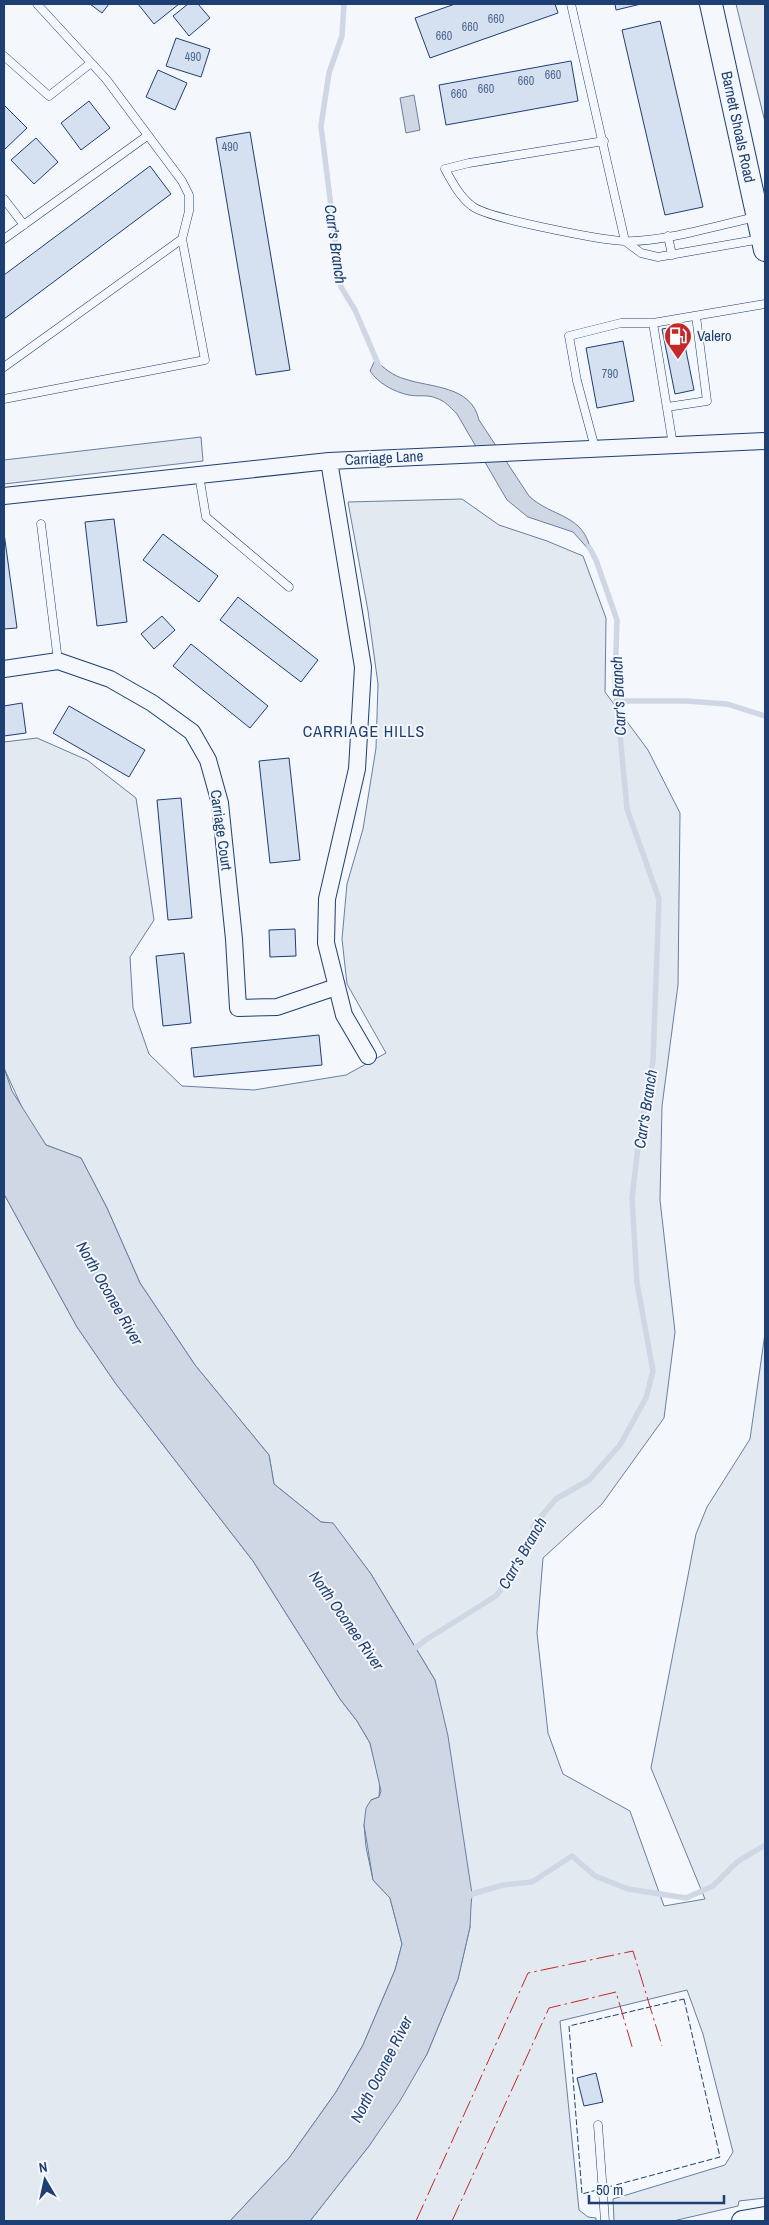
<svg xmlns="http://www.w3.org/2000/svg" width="769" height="2225" font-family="'Archivo Narrow',sans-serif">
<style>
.green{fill:#e3e9f0;stroke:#687fa3}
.water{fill:#cfd7e4;stroke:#687fa3}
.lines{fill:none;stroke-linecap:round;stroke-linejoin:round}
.stream{stroke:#cfd7e4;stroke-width:5.5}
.building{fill:#d5e0f0;stroke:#1d3f73}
.service-casing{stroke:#1d3f73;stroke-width:9}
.minor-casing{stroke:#1d3f73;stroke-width:18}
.tertiary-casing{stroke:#1d3f73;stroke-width:22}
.secondary-casing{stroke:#1d3f73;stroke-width:24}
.service{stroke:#f4f7fb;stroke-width:8}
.minor{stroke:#f4f7fb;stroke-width:16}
.tertiary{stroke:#f4f7fb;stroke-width:20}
.secondary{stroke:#f4f7fb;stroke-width:22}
.fence{stroke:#1d3f73;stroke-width:1;stroke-dasharray:6 2.5;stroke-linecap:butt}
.power{stroke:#c62828;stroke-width:1;stroke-dasharray:18 4 2.5 4;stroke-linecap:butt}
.labels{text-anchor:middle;stroke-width:4;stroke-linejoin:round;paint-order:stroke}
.number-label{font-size:12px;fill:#4b6792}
.street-label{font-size:15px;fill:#1d3f73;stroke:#f4f7fb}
.poi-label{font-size:15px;fill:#1d3f73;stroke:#f4f7fb;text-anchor:start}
.water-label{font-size:16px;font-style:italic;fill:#1d3f73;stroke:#f4f7fb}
.neighbourhood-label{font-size:16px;letter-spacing:1px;fill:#1d3f73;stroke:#f4f7fb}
</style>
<rect width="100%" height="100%" fill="#f4f7fb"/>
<path class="green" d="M736 4H765V122Z
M201 437 203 461 4 484V460Z
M462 499 499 525 547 541 583 556 606 618 605 692 648 750 680 813 678 985 662 1106 660 1200 675 1332 664 1418 602 1504 543 1558 537 1633 548 1733 563 1774 630 1811 664 1906 705 1899 651 1768 696 1534 707 1507 750 1439 765 1333V2198L739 2201 738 2206 673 2221H614L613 2199 725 2165 733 2152 703 2034 687 1990 560 2021 579 2210 588 2217 596 2218V2221H310L369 2146 427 2054 458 1979 470 1927 435 1680 371 1574 333 1524 321 1522 274 1484 269 1455 195 1365 140 1283 107 1208 81 1158 46 1145 25 1114 4 1068V742L37 738 87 760 136 798 154 920 130 957 133 1008 149 1054 182 1086 254 1090 346 1075 386 1053 347 984 342 939 347 884 363 829 376 748 378 684 368 611 348 502Z
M4 1194 77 1327 116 1384 253 1561 340 1699 357 1721 370 1743 380 1783 379 1797 371 1800 364 1825 366 1847 373 1880 390 1898 402 1944 395 1970 363 2045 336 2092 289 2158 230 2221H4Z"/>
<path class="water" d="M414 95 420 130 406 133 400 98Z
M375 360C384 368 393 376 405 379 431 388 471 385 479 420L529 496C552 518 584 513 591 552L573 532 528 517 507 500 457 414C450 407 445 401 436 398 426 394 418 397 409 395 394 392 378 383 370 371Z
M4 1068 12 1091 46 1145 81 1158 107 1208 140 1283 195 1365 269 1455 274 1484 321 1522 333 1523 371 1574 435 1680 448 1736 472 1894 471 1906 470 1927 458 1979 427 2054 400 2101 369 2146 310 2221H230L289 2158 336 2092 363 2045 395 1970 402 1944 390 1898 373 1880 364 1825 366 1808 371 1800 379 1797 381 1791 370 1743 357 1721 340 1699 253 1561 116 1384 77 1327 4 1194Z"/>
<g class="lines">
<path class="stream" d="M344 4 342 36 329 73 321 126 341 287 355 310 379 366
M616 701H686L727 704 765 716
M410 1652 427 1639 496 1596 520 1563 534 1525 556 1499 589 1480 620 1445 646 1398 653 1371 637 1283 632 1198 640 1130 653 1061 659 899 627 809 615 681 617 620 596 560 589 547
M466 1900 472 1894 503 1885 532 1882 572 1856 595 1876 628 1889 686 1898 713 1886 737 1862 765 1845"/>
</g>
<path class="building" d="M90 4H109L102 13Z
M138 4H179L154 24Z
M188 4H198L210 18 189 36 173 16Z
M455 4H555L558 13 430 58 415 18Z
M615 4H641L616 10Z
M660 21 703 207 665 215 622 30Z
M176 38 210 49 201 77 166 66Z
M571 61 578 101 446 125 439 85Z
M158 70 187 83 175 110 146 97Z
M89 101 110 128 81 150 61 123Z
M4 105 27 128 4 150Z
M250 132 290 370 256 375 216 138Z
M36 138 58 162 34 184 11 160Z
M150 166 171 194 4 319V275Z
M681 326 694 390 675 394 662 329Z
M623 341 634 401 597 408 586 348Z
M114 519 127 622 97 626 85 522Z
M4 533 17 628 4 629Z
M163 534 218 576 199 602 143 560Z
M238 597 318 660 301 682 220 620Z
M162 616 175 630 154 649 141 634Z
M191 644 268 706 250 728 173 666Z
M22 703 26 733 4 736V706Z
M69 706 145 750 129 777 53 733Z
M289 758 300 860 270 863 259 761Z
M181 798 192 918 168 920 157 800Z
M295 929 296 956 270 957 269 930Z
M184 953 191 1023 163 1026 156 956Z
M319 1035 322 1065 194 1077 191 1048Z
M596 2073 603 2102 584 2106 577 2078Z"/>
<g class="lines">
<g class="service-casing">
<path id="service" d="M571 4 625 241 641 253 658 257 761 239
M4 56 49 96 91 63
M604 141 469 163 445 169C452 182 460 197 472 206 486 218 601 240 624 241 660 243 719 225 756 217
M4 199 24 225
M668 236 672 255
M4 239 147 136
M4 367 182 239
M4 399 205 360 182 239 189 211V195L182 181 106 79 37 4
M667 407 707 401 696 316
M673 445 653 323 765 304
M595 448 577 381 569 336 621 323H653
M199 475 206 517 289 587
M41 524 58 661
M598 2125 605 2221"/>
</g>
<g class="minor-casing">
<path id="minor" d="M329 461 363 667 357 769 327 899 326 943 344 1015 368 1056
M4 496 329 461 765 441
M4 669 58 661 110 679 152 703 192 732 208 760 220 803 234 939 238 1008 277 1007 336 987"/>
</g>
<g class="tertiary-casing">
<path id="tertiary" d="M742 2221 765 2217"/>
</g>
<g class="secondary-casing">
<path id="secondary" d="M711 4 765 250"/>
</g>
<use href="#service" class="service"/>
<use href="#minor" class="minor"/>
<use href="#tertiary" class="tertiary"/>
<use href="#secondary" class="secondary"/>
<path class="fence" d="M684 1999 720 2157 582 2194 569 2026Z"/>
<path class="power" d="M416 2221 528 1973 633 1951 662 2046
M452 2221 549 2008 616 1992 633 2050"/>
</g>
<defs>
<g id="fuel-pin" transform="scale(1.4375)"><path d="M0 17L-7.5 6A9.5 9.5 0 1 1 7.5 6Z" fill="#c62828" stroke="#f4f7fb"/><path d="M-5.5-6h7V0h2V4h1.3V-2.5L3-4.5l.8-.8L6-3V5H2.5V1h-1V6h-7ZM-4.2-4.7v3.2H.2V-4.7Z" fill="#fff"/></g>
</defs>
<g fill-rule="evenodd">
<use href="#fuel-pin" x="678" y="336"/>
</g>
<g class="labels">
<g class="number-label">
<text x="496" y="23">660</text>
<text x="470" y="31">660</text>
<text x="444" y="40">660</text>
<text x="193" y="61">490</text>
<text x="553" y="79">660</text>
<text x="526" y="85">660</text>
<text x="486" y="93">660</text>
<text x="459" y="98">660</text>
<text x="230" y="151">490</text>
<text x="610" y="378">790</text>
</g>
<g class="street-label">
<text transform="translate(738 127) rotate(78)" y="5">Barnett Shoals Road</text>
<text transform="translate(384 458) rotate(-3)" y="5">Carriage Lane</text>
<text transform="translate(221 830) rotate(82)" y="5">Carriage Court</text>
</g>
<g class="poi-label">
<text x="697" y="341">Valero</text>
</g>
<g class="water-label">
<text transform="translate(336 244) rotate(82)" y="6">Carr's Branch</text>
<text transform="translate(618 696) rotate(-93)" y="6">Carr's Branch</text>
<text transform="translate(645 1109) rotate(-81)" y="6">Carr's Branch</text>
<text transform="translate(110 1293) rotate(60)" y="6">North Oconee River</text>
<text transform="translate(522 1553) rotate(-60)" y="6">Carr's Branch</text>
<text transform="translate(347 1620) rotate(55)" y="6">North Oconee River</text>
<text transform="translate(381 2069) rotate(-63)" y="6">North Oconee River</text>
</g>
<g class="neighbourhood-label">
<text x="364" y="737">CARRIAGE HILLS</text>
</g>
</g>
<rect width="769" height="2225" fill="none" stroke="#1d3f73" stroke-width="10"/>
<g transform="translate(45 2180) rotate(351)" stroke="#f4f7fb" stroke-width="4" paint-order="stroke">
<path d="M0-4L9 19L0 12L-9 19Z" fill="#1d3f73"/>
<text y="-8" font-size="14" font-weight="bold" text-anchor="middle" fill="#1d3f73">N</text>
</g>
<path d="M589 2195v8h135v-8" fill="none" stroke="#1d3f73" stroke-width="2.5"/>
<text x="596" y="2195" font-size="15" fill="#1d3f73" stroke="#f4f7fb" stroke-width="4" paint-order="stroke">50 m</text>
</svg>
